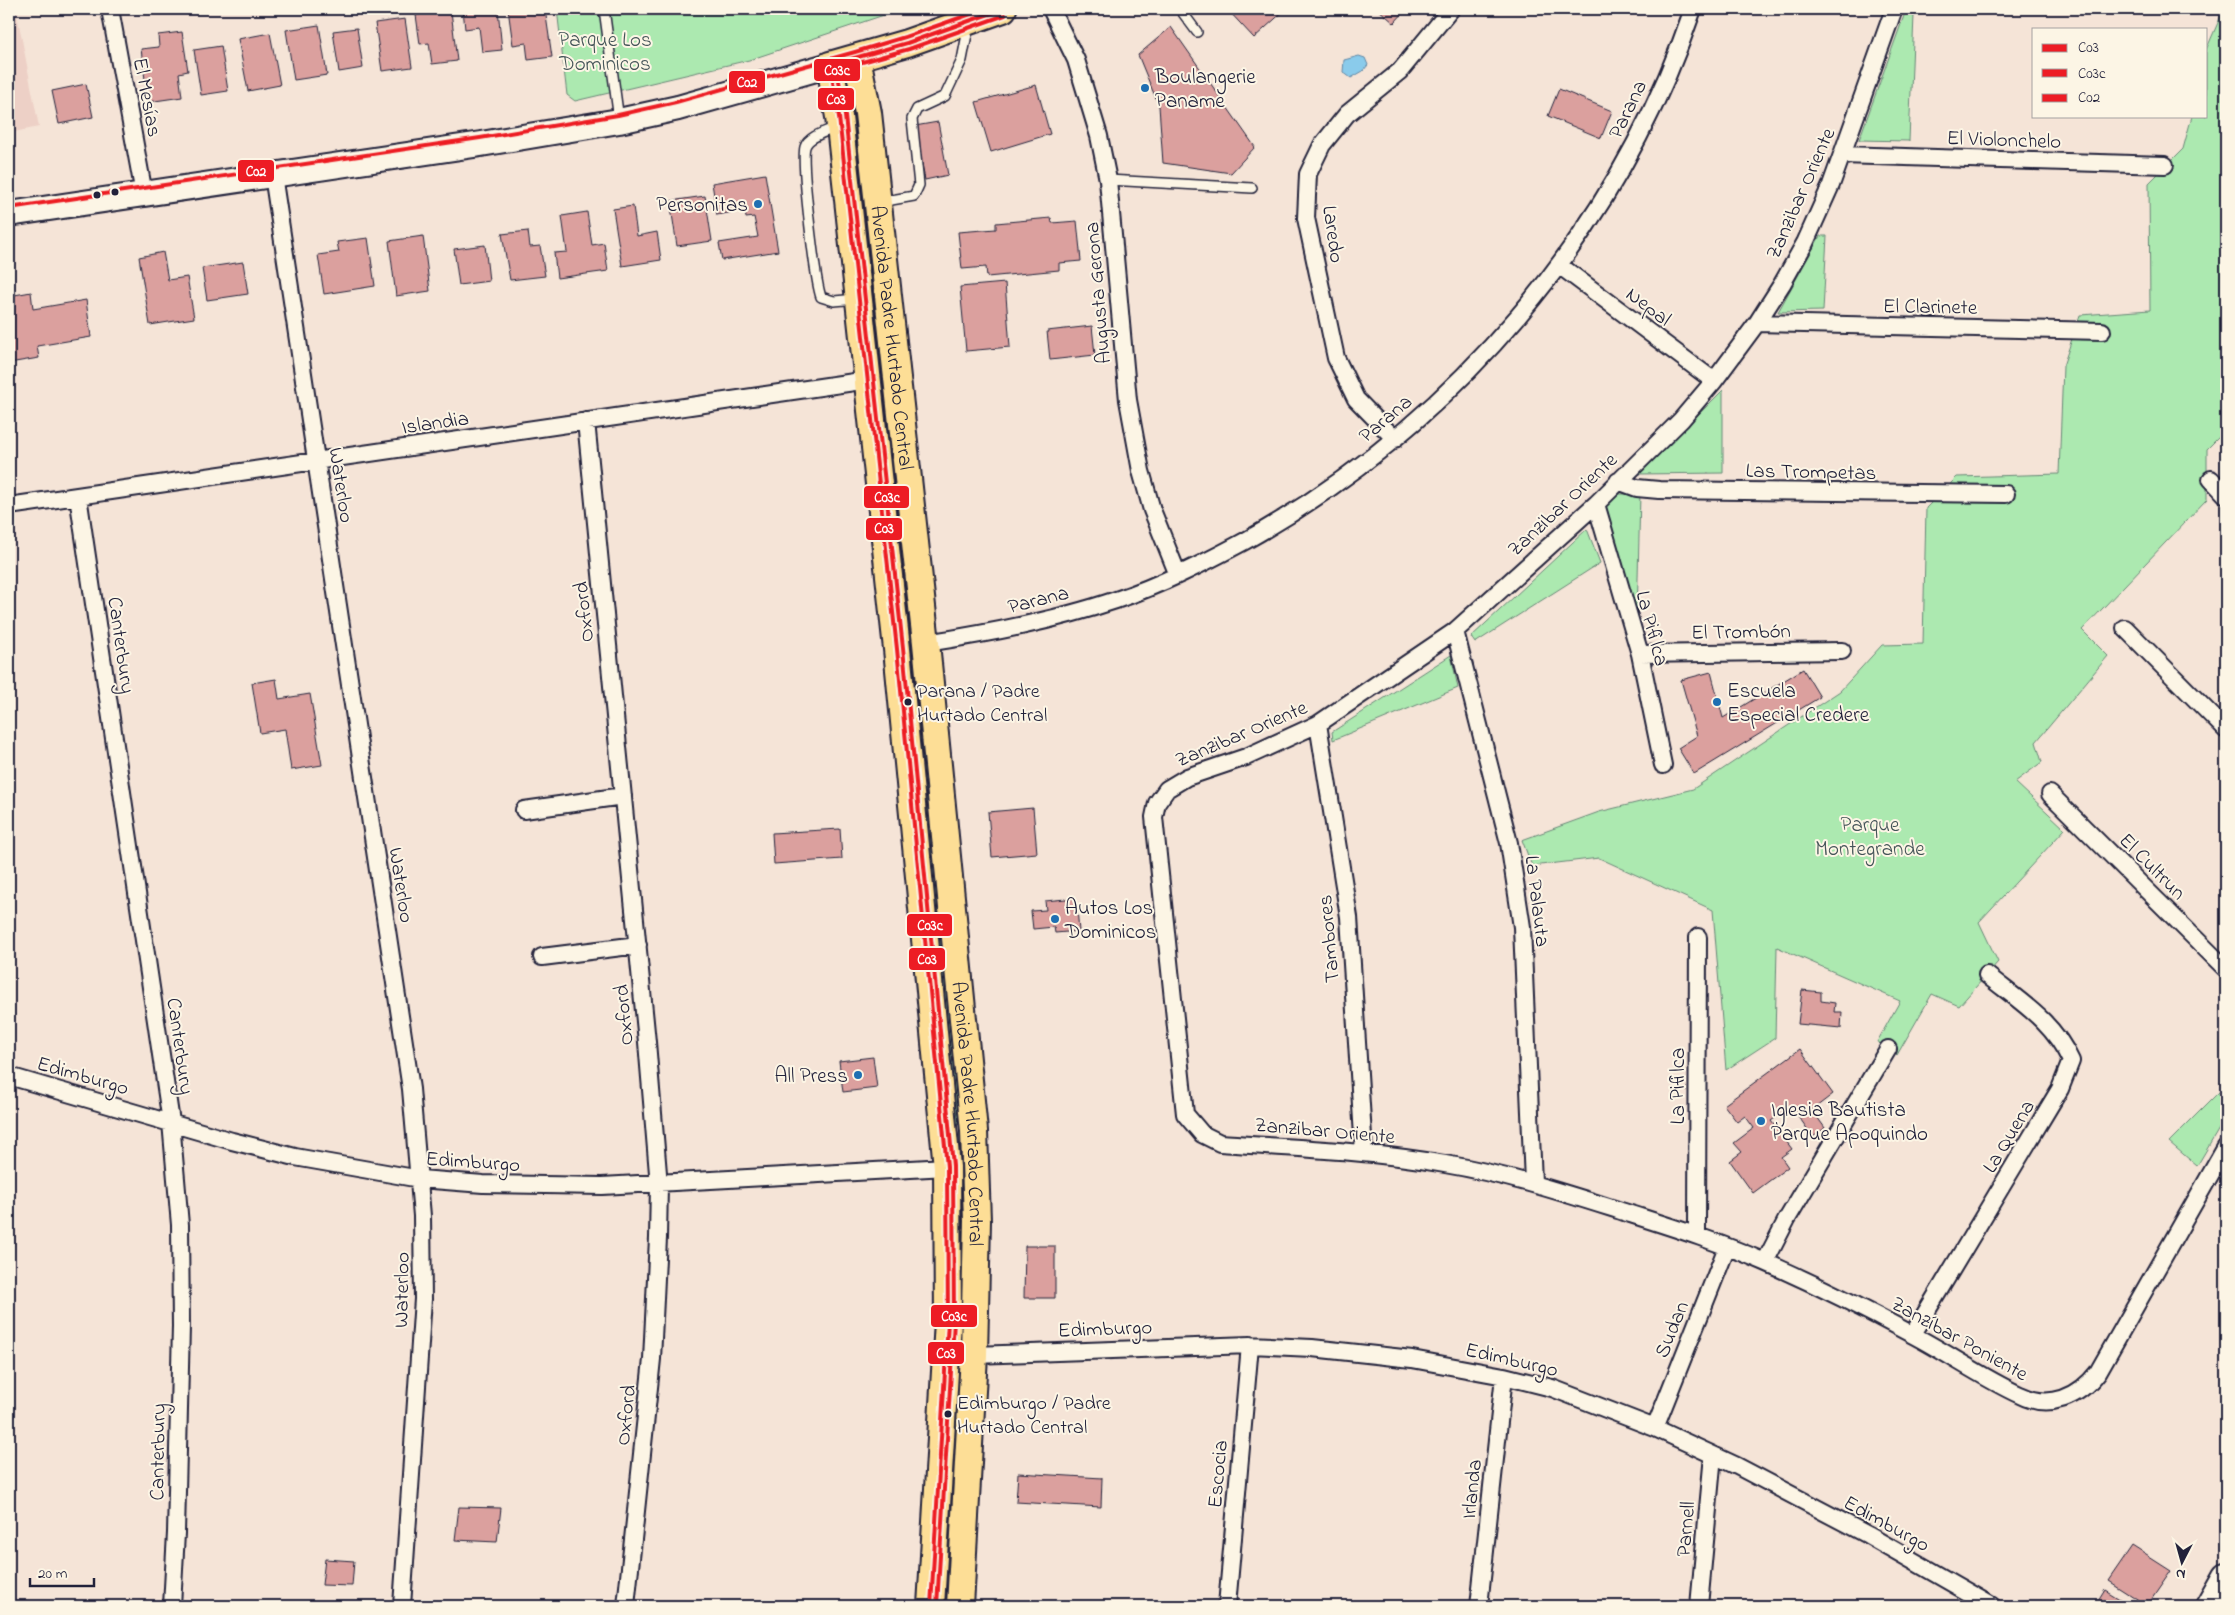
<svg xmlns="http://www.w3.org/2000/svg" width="2235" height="1615" font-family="'Indie Flower',sans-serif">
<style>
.built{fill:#edd0c6}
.green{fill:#ace9b0;stroke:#678676}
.water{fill:#8acbeb;stroke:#6087a5}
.building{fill:#dba09e;stroke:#22223b}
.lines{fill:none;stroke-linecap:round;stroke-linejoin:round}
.service-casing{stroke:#22223b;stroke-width:12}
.minor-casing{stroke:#22223b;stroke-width:20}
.secondary-casing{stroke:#22223b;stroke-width:28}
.primary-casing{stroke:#22223b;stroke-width:30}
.service{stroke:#fcf5e5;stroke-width:9}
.minor{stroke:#fcf5e5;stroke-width:16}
.secondary{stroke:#fcf5e5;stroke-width:24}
.primary{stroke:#fdde96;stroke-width:26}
.bus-1-casing{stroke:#fcf5e5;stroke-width:8}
.bus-2-casing{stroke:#fcf5e5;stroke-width:8}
.bus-3-casing{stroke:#fcf5e5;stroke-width:8}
.bus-1{stroke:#ed1c24;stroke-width:4}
.bus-2{stroke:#ed1c24;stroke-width:4}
.bus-3{stroke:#ed1c24;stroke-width:4}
.poi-dot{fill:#1f6fb2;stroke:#fcf5e5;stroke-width:2}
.bus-dot{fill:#22223b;stroke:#fcf5e5;stroke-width:2}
.labels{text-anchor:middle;stroke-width:4;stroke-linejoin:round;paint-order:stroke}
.bus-label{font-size:20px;fill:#22223b;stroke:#fcf5e5;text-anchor:start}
.park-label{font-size:21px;fill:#445458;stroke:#fcf5e5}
.poi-label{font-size:21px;fill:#22223b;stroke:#fcf5e5;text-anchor:start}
.street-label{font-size:21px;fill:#22223b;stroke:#fcf5e5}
.line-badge{stroke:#fcf5e5;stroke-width:2}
.badge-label{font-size:14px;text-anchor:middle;font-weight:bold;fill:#fff}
</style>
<rect width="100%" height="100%" fill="#f5e4d7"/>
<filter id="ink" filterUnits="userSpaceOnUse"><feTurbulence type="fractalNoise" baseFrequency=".02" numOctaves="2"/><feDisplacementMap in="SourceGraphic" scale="10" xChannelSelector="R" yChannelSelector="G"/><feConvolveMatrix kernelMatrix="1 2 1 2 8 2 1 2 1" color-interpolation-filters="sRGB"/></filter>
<g filter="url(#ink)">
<path class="built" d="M9 9H16L39 127 9 133Z"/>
<path class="green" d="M557 9H902L749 60 575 101 567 95Z
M2224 9H2226V430L2207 449V499L2082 630 2108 656 2036 742 2042 762 2015 782 2065 829 1979 922 1998 962 1959 1006 1932 994 1897 1055 1877 1042 1900 1001 1777 947 1775 1038 1726 1070 1713 910 1599 858 1532 866 1522 840 1599 812 1693 789 1840 691 1882 645 1923 644 1926 508 1957 477 2059 474 2063 366 2080 315 2150 310 2149 183 2183 149 2192 116H2206V50Z
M1905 13 1914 15 1909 141 1859 140Z
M857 123 881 351H876L851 124Z
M1820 236H1827L1823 311 1778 312Z
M878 372H884L917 673 961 1123 956 1124 919 748Z
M1723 390V473L1639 474Z
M1619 494H1640L1637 620 1605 502Z
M1587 529 1600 563 1475 643 1471 637Z
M1451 655 1458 688 1333 740 1332 732Z
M2226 1085V1117L2197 1166 2169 1142Z"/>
<path class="water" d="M1359 56 1365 58 1368 65 1363 71 1351 78 1343 72 1344 60Z"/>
<path class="building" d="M463 9H498L502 50 482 52 479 27 465 29Z
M508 9H545L552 57 528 60 526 43 513 45Z
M1227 9H1286L1254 38Z
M1378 9H1407L1394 23Z
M451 11 457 61 432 64 429 43 420 44 416 15Z
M405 19 412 67 382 71 375 23Z
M319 25 327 75 294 80 286 30Z
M1171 27 1255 147 1231 173 1163 163 1159 106 1138 55Z
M357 28 363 68 339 72 333 31Z
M182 32 188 71 179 73 182 97 148 102 141 49 159 47 158 35Z
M270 33 280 85 248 91 238 39Z
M221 46 228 91 201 95 194 50Z
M86 84 93 117 59 124 52 91Z
M1036 85 1050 134 991 152 976 102Z
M1559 89 1612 111 1601 138 1548 116Z
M938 122 948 175 925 180 915 126Z
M765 174 778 251 722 260 719 243 758 237 754 217 746 218 745 210 717 215 712 183Z
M705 196 712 241 677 246 670 201Z
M633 206 637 236 657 232 661 260 622 266 613 209Z
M587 212 592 245 604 243 608 271 557 278 554 253 567 252 562 216Z
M1051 218 1052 223 1077 221 1081 261 1059 263V270L987 277 986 267 962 269 958 232 996 229V223Z
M528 231 530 247 540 246 545 276 510 280 502 234Z
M423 236 430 291 396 296 389 241Z
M368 238 375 286 324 294 318 255 339 252 337 242Z
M485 245 489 281 459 285 454 249Z
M163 252 168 280 187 277 194 318 150 325 139 257Z
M243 262 248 294 207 300 202 268Z
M1005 283 1010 347 966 351 960 287Z
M31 292 33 309 86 300 91 337 37 346 39 358 9 363V296Z
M1092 326 1095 355 1050 360 1047 331Z
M1803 669 1820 697 1694 774 1678 748 1697 736 1681 680 1711 672 1723 718Z
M276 679 279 699 310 694 322 765 291 770 285 729 260 733 252 683Z
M1033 808 1037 853 992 857 988 812Z
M840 829 842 859 774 864 772 833Z
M1076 898 1079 931 1055 933 1054 927 1033 929 1031 911 1046 910 1045 901Z
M1802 990 1821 992V1001L1835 1003 1834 1012H1842L1841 1028 1798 1024Z
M1800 1049 1833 1094 1812 1110 1825 1128 1813 1137 1791 1106 1771 1121 1792 1149 1781 1157 1788 1167 1753 1193 1730 1161 1742 1152 1734 1143 1754 1128 1745 1116 1737 1122 1724 1105Z
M873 1057 877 1088 843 1092 839 1061Z
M1025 1246H1055V1298H1024Z
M1018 1473 1102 1478 1101 1507 1016 1502Z
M459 1507 501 1508 497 1542 455 1540Z
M2132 1546 2171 1571 2147 1606 2108 1581Z
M325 1559 354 1561 352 1586 322 1585Z
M2105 1590 2131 1606H2095Z"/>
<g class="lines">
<g class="service-casing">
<path id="service" d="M604 9 619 120
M1180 9 1197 32
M837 127C828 131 808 136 805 147 801 162 815 280 821 297L834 301 857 299
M1108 180 1252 188
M880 202 914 196 919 185 912 119 917 109 945 96 962 60 969 24"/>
</g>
<g class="minor-casing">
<path id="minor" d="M110 9 144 194
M1051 9 1076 60 1099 136 1108 180 1128 400 1141 471 1152 510 1178 575
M1894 9 1831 185 1805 243 1782 284 1757 323 1714 381 1681 420 1596 504 1455 631 1318 724 1246 757 1187 777 1167 789 1157 803 1154 817 1185 1114 1202 1134 1220 1143C1295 1148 1371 1151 1445 1164 1505 1174 1561 1192 1618 1210 1668 1226 1717 1241 1765 1262 1815 1284 1865 1309 1913 1335 1949 1354 1983 1378 2020 1395 2050 1410 2079 1397 2098 1372L2226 1147
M1842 155 2165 165
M273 175 411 1089 422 1216 423 1299 402 1606
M1559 265 1714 381
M1757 323 2102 331
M586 421 647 1042 659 1185 658 1238 652 1359 626 1606
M1395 439 1356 399 1336 358 1306 218 1308 174 1322 145 1347 114 1400 71 1451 9
M2211 479 2226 495
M1618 481 1637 488 1659 490 2006 494
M78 496 171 1122 180 1225 181 1326 176 1533 172 1606
M1596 504 1640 654 1663 765
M9 506 868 380
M2125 628 2226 730
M1455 631 1509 843 1522 927 1533 1182
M926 643C991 633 1054 621 1116 600 1161 585 1204 563 1245 541 1453 425 1616 235 1693 9
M1640 654 1842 651
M1318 724 1349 917 1364 1152
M2050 794 2226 969
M524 810 623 796
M542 957 638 945
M9 1076 232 1141 295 1157 420 1179 483 1184 602 1186 947 1167
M1697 1235 1698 937
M1765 1262 1787 1219 1888 1049
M1913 1334 2060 1089 2071 1061C2053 1021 2020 1002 1987 975
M974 1355 1250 1345 1312 1348 1412 1359 1504 1376 1552 1388 1655 1428 1737 1466 1868 1535 1992 1606
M1655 1428 1727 1247
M1227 1606 1250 1345
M1479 1606 1504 1376
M1699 1606 1713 1455"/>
</g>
<g class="secondary-casing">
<path id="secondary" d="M9 214 481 144 619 121 678 108 830 65
M2209 1606 2226 1576"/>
</g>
<g class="primary-casing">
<g id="primary">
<path id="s1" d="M857 58 868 113 926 643 974 1131 977 1221 974 1355 960 1606"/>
<path d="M931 1606 948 1321 947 1167 897 649 839 117 830 65 907 43 1003 9"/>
</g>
</g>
<use href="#service" class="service"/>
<use href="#minor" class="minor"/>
<use href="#secondary" class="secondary"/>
<use href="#primary" class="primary"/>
<g class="bus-1-casing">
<path id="bus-1" d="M931 1606 948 1321 947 1167 897 649 839 117 830 65 907 43 1003 9"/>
</g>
<g class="bus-2-casing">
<path id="bus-2" d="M937 1606 954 1321 953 1166 903 648 845 116 837 69 909 49 1005 15"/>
</g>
<g class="bus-3-casing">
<path id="bus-3" d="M9 208 480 138 618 115 676 102 855 52 905 37 985 9"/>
</g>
<use href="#bus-1" class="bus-1"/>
<use href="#bus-2" class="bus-2"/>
<use href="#bus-3" class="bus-3"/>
</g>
</g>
<g class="poi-dot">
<circle cx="1145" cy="88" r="5"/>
<circle cx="758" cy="204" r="5"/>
<circle cx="1717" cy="702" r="5"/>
<circle cx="1055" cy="919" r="5"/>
<circle cx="858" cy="1075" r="5"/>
<circle cx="1761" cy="1121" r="5"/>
</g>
<g class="bus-dot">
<circle cx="115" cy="192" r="4.5"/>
<circle cx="97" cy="195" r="4.5"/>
<circle cx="908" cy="702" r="4.5"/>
<circle cx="948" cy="1414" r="4.5"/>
</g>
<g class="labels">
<g class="bus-label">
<text x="917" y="697">Parana / Padre<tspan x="917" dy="24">Hurtado Central</tspan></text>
<text x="957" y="1409">Edimburgo / Padre<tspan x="957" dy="24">Hurtado Central</tspan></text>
</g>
<g class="park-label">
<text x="605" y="46">Parque Los<tspan x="605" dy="24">Dominicos</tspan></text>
<text x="1870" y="831">Parque<tspan x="1870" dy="24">Montegrande</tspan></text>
</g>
<g class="poi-label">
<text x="1155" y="83">Boulangerie<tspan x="1155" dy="24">Paname</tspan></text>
<text x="748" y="211" text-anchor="end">Personitas</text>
<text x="1727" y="697">Escuela<tspan x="1727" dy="24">Especial Credere</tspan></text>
<text x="1065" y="914">Autos Los<tspan x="1065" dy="24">Dominicos</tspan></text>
<text x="848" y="1082" text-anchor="end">All Press</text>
<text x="1771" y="1116">Iglesia Bautista<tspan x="1771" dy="24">Parque Apoquindo</tspan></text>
</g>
<g class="street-label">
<text transform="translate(148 97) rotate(79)" y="7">El Mesías</text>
<text transform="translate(1627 109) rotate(-64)" y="7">Parana</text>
<text transform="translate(2004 139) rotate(2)" y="7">El Violonchelo</text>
<text transform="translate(1800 193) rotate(-66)" y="7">Zanzibar Oriente</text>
<text transform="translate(1334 234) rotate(82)" y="7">Laredo</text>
<text transform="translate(1097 293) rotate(-95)" y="7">Augusta Gerona</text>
<text transform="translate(1649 306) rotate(37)" y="7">Nepal</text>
<text transform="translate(1930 306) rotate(1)" y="7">El Clarinete</text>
<text dy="7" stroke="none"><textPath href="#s1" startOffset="282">Avenida Padre Hurtado Central</textPath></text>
<text transform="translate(1385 418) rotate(-40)" y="7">Parana</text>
<text transform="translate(435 422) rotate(-8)" y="7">Islandia</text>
<text transform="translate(1811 471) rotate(1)" y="7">Las Trompetas</text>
<text transform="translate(342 485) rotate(81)" y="7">Waterloo</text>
<text transform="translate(1562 504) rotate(-43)" y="7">Zanzibar Oriente</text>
<text transform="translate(1038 599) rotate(-14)" y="7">Parana</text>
<text transform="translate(583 612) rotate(-96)" y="7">Oxford</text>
<text transform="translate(1653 628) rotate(75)" y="7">La Pifilca</text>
<text transform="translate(1741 631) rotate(-1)" y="7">El Trombón</text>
<text transform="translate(122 645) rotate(82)" y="7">Canterbury</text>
<text transform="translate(1241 733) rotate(-23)" y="7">Zanzibar Oriente</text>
<text transform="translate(2153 866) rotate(45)" y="7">El Cultrun</text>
<text transform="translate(402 885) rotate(81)" y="7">Waterloo</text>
<text transform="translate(1538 901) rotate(83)" y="7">La Palauta</text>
<text transform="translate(1328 939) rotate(-95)" y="7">Tambores</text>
<text transform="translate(623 1015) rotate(-95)" y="7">Oxford</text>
<text transform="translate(181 1046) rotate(82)" y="7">Canterbury</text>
<text transform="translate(83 1075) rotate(16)" y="7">Edimburgo</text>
<text transform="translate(1677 1086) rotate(-90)" y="7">La Pifilca</text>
<text dy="7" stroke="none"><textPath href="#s1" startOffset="1062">Avenida Padre Hurtado Central</textPath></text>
<text transform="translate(1325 1130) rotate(5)" y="7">Zanzibar Oriente</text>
<text transform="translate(2008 1136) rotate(-59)" y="7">La Quena</text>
<text transform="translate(473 1161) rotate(4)" y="7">Edimburgo</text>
<text transform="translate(401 1290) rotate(-89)" y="7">Waterloo</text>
<text transform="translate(1105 1328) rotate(-2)" y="7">Edimburgo</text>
<text transform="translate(1671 1329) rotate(-68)" y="7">Sudan</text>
<text transform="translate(1960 1338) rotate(29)" y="7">Zanzíbar Poniente</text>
<text transform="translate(1512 1359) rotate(13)" y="7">Edimburgo</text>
<text transform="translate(625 1415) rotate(-84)" y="7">Oxford</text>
<text transform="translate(157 1452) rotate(-89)" y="7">Canterbury</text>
<text transform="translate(1217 1474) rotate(-85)" y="7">Escocia</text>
<text transform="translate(1471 1489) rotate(-84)" y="7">Irlanda</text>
<text transform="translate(1887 1523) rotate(29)" y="7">Edimburgo</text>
<text transform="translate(1685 1529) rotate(-85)" y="7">Parnell</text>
</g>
</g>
<g class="line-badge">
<rect x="813" y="58" width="48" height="24" rx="5" fill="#ed1c24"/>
<rect x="728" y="70" width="38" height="24" rx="5" fill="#ed1c24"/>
<rect x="817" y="87" width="38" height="24" rx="5" fill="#ed1c24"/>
<rect x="237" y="159" width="38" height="24" rx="5" fill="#ed1c24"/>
<rect x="863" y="485" width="47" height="24" rx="5" fill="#ed1c24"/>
<rect x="865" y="517" width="38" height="24" rx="5" fill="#ed1c24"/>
<rect x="906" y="913" width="47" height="24" rx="5" fill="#ed1c24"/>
<rect x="908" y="947" width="38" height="24" rx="5" fill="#ed1c24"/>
<rect x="930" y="1304" width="48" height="24" rx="5" fill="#ed1c24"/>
<rect x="927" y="1341" width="38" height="24" rx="5" fill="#ed1c24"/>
</g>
<g class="badge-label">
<text x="837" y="75">C03c</text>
<text x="747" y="87">C02</text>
<text x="836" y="104">C03</text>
<text x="256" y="176">C02</text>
<text x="887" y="502">C03c</text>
<text x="884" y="533">C03</text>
<text x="930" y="930">C03c</text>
<text x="927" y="964">C03</text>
<text x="954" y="1321">C03c</text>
<text x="946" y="1358">C03</text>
</g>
<rect width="2235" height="1615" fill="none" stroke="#fcf5e5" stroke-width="30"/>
<rect x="15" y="15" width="2205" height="1585" fill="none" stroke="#22223b" stroke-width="2" filter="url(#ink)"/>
<rect x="2032" y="28" width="175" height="90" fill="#fcf5e5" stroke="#a5a1a1"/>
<rect x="2042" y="44" width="25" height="8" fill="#ed1c24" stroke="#a5a1a1"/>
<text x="2078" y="52" font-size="15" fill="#22223b">C03</text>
<rect x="2042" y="69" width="25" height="8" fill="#ed1c24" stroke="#a5a1a1"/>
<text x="2078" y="78" font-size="15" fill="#22223b">C03c</text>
<rect x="2042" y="94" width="25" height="8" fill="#ed1c24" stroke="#a5a1a1"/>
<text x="2078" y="102" font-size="15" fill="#22223b">C02</text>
<g transform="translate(2182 1562) rotate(186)" stroke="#fcf5e5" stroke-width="4" paint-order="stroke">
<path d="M0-4L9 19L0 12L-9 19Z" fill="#22223b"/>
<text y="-8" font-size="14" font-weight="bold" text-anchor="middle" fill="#22223b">N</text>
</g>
<path d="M30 1578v8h64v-8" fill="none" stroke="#22223b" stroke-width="2.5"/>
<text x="38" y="1578" font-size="15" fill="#22223b" stroke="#fcf5e5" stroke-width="4" paint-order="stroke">20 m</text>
</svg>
